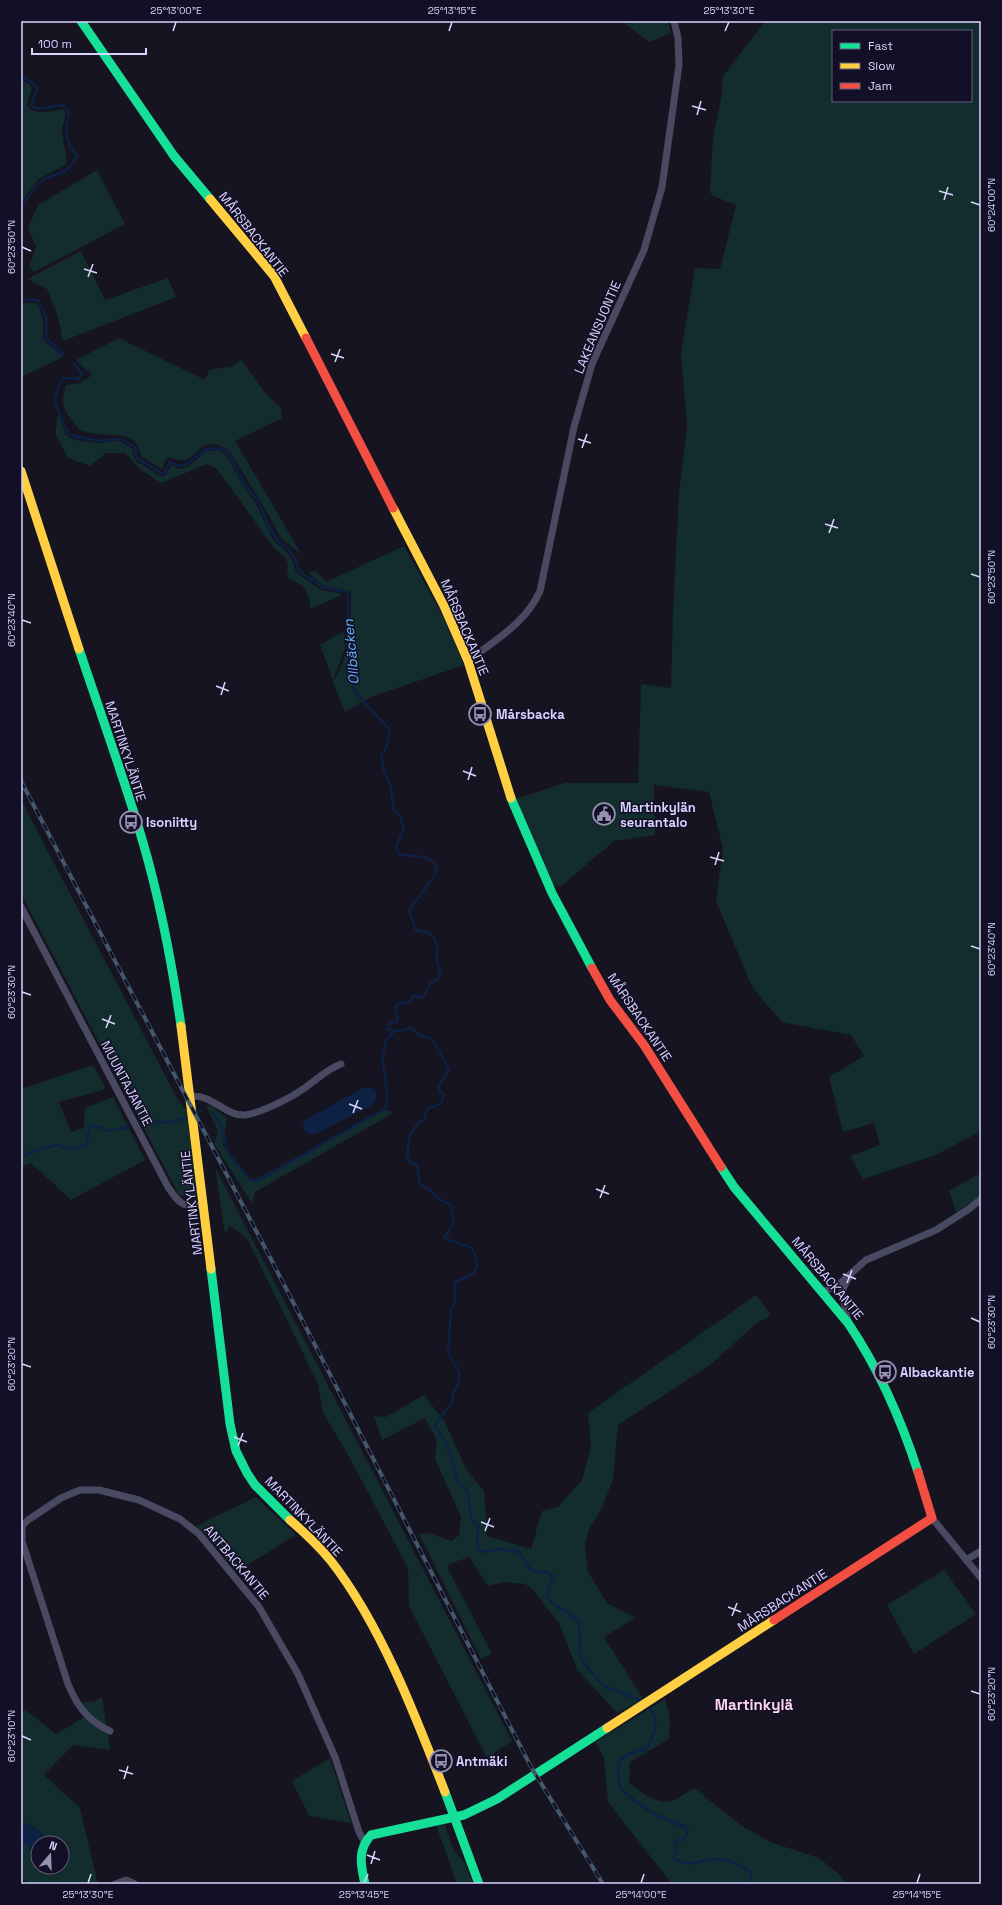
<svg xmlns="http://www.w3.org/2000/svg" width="1002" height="1905" font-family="'Space Grotesk',sans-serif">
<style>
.green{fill:#132c2d;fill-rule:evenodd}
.water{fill:#0d2144}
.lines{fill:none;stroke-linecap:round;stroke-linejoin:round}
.stream{stroke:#0d2144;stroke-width:2.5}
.street{stroke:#4a4962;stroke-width:7}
.fast{stroke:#16e098;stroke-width:9}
.slow{stroke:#ffcf43;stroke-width:9}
.jam{stroke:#f24e42;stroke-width:9}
.rail-casing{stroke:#43596b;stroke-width:4}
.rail{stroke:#130f26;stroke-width:2.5;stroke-dasharray:8;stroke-linecap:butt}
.ticks{fill:none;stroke:#d9d4ff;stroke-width:1.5}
.labels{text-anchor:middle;stroke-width:3;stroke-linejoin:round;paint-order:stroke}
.street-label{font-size:13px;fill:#d9d4ff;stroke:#130f26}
.poi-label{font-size:13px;font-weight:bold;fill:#d9d4ff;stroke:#130f26;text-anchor:start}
.water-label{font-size:14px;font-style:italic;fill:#62b6ff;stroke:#130f26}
.quarter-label{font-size:15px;font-weight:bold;fill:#ffd6f0;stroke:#130f26}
.neatline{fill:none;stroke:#d9d4ff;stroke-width:1.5}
.ticks-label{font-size:10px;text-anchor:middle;fill:#d9d4ff}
</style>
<rect width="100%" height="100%" fill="#161421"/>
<path class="green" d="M622 21H668L671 33 649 42Z
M765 21H981V1131L936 1155 863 1179 850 1156 880 1145 874 1123 843 1132 829 1077 864 1056 851 1035 782 1022 752 987 716 901 723 849 709 792 654 785 655 835 614 841 560 887 553 885 515 799 565 783H638L641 684 671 688 673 611 679 494 687 427 681 353 695 268 720 269 736 205 713 196 710 192 713 138 722 93 723 76ZM833 31H971V101H833Z
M21 81 28 83 32 88 27 106C35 116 51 111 63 109L66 113 62 130 67 164 39 179 21 202Z
M97 170 125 224 34 272 29 267 36 247 28 227 38 205Z
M81 251 105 300 168 278 176 297 63 341 57 314 47 289 27 279Z
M21 303H37C43 316 45 324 42 338L63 357 21 377Z
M119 338 205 380 209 370 234 366 241 359 265 393 281 408 282 418 235 441 302 555 281 538 260 500 229 451C200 430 198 464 179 460 176 460 172 458 170 457L165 460 162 469 142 457C135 434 127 436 106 435 98 435 89 432 81 431 67 414 58 408 66 385L80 383 92 375 76 360Z
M58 415 67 436 75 440 98 443 119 441 133 449V455L137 462C148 466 151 473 164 477L172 465 178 469 188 467 206 451 218 450 227 456 244 487 255 502 274 541 286 551 293 562 296 572 321 590 343 594 311 609C309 592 304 584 287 578L288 566 286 558 274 548 217 469 207 464 161 483 141 470 125 453H106L90 466 68 458 55 433Z
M404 546 442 614 464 665 371 697 345 712 333 682 342 665 350 641 351 591 322 585 308 573 316 571 326 582Z
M344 631 345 649 333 680 320 645Z
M21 800 177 1098 187 1111 198 1197 189 1198 179 1195 21 894Z
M93 1065 106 1089 59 1102 71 1132 84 1128 85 1108 113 1097 145 1160 71 1200 31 1163 21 1167V1089Z
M206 1105 211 1106 227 1118 223 1145 250 1182 386 1110 393 1113 255 1192 252 1203 214 1144 218 1132Z
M215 1167 512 1741 487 1758 409 1606 408 1568 346 1451 323 1413 318 1384 248 1240 238 1231 229 1226 225 1234Z
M981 1173V1195L957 1214 949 1191Z
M756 1295 771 1315 757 1323 710 1365 618 1425 613 1479 602 1508 589 1529 585 1545 588 1572 607 1603 635 1618 604 1637 644 1700 617 1713 577 1669 559 1623 532 1589 525 1584 505 1582 488 1586 469 1557 449 1564 448 1569 492 1654 481 1659 419 1534 428 1533 452 1541 459 1535 461 1517 435 1459 437 1441 425 1418 382 1440 374 1416 386 1417 424 1395 445 1422 467 1471 484 1491 487 1536 531 1549 542 1511 558 1507 582 1480 591 1446 588 1413Z
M256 1497 296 1535 236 1572 218 1547 196 1526Z
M944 1570 976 1614 914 1654 887 1605Z
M102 1697 110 1750 73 1745 44 1775 80 1808 98 1884H29L21 1878V1842L30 1846C32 1857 35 1872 50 1869 54 1868 57 1867 62 1867V1843H47L43 1834 35 1828 21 1821V1711L25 1710 56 1734 83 1718 86 1713 79 1702H93Z
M665 1699 670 1718 669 1739 630 1762 629 1782C640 1792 655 1804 671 1801 679 1799 687 1792 694 1788L742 1826 770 1842 819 1858 838 1873 847 1884 671 1883 608 1802 604 1757 595 1742Z
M330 1758 351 1823 309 1816 292 1781Z
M445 1824 453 1849 465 1863 473 1884H457L436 1825Z"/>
<path class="water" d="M365 1087 374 1089 377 1095 373 1105 314 1135 307 1133 302 1128 305 1120Z
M21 1821 35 1828 43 1834 47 1843H38V1867L33 1861 30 1846 21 1842Z"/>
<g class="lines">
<path class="stream" d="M21 76 32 82 37 89 31 106 39 109 63 105 69 113C65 132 64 141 77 156 67 178 54 171 39 183 32 189 28 199 21 205
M21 300H38C46 313 49 323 45 337L64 355
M74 363 82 374 79 379 63 378 58 388 55 402 62 421 69 434 74 436 98 441 120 439 135 447V453L139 460C148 463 152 470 164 474L170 462 178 466 187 464 206 449 217 448 228 453 245 485 258 501 268 525 277 540 288 549 296 561 299 571 322 587 348 592 347 641 354 691 390 730 386 748 381 756 384 771 390 784 394 811 400 816 404 828 396 847 400 854C414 858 430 852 437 869L435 875 409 910 416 930 421 932H427L433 936 438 949 436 959 440 971 438 979 429 984 425 994 422 998 414 995 409 1002 398 1004 395 1007 398 1020 389 1024 388 1029C396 1032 404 1032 411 1027L418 1035 432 1039 449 1070 439 1086 440 1091 444 1095 441 1104 428 1108 424 1120 418 1123 409 1137 407 1160 411 1163 417 1165 420 1185C433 1188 436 1201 450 1204L454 1222 444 1238 472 1248C483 1271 475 1275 455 1282V1303L451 1310 448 1353 459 1372 458 1384 453 1394 452 1403 440 1418 435 1426 446 1442 451 1456 457 1481 465 1487 468 1494 471 1519 478 1525C479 1534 474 1547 481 1552L499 1549 519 1552 529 1567 535 1572H546L552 1575C553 1582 547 1587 548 1593 548 1605 560 1607 567 1612 572 1615 575 1619 579 1623L581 1659 589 1670 603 1685 642 1702
M198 1112 201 1111
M212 1112 220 1123 229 1154 250 1180 257 1181 386 1108C390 1087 379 1066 385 1044 386 1040 391 1035 394 1031
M141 1124C154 1117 153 1123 165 1122 173 1122 180 1120 187 1117
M21 1158 29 1153 57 1145 71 1149 86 1145 91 1125 110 1131 129 1127
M646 1705C662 1718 654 1733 647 1749L629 1754 620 1760 618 1770 620 1788C642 1808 658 1818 686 1827L688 1832 684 1839 674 1841 677 1847 674 1858C692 1870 698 1859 716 1859 729 1859 741 1865 751 1873V1884"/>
<path class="street" d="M468 661C495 640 526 623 540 591L574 427 592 364 644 250 662 187 679 65 678 38 674 21
M21 907 168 1187C179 1204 183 1208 204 1205
M191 1096C211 1094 227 1117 245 1115 260 1113 291 1098 303 1089 315 1081 327 1069 341 1064
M822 1292 838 1285 866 1260 936 1230 969 1209 981 1199
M848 1322 842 1291 849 1277
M932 1518 981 1578
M966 1560 981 1551
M110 1731C88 1721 77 1706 68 1684L22 1541V1526L28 1520 61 1498 80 1490H99L139 1500 180 1519 199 1534 259 1607 298 1674 335 1757 359 1832 364 1841
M115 1884 126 1880 135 1884"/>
<path class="fast" d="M81 21 174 156 210 199
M79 649C100 712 123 775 142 839 160 900 172 963 181 1026
M511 798 552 893 592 968
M721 1167 734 1187 848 1323C879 1369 901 1419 918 1472
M211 1269 230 1424 236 1451 247 1473 255 1485 290 1520
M445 1792 479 1884
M365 1884C361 1866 357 1850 371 1835L464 1815 497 1799 607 1728"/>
<path class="slow" d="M210 199 274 276 306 338
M21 471 79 649
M393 508 444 606 468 661 511 798
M181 1026 211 1269
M290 1520C305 1533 319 1546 331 1561 381 1625 416 1717 445 1792
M607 1728 774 1620"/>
<path class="jam" d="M306 338 393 508
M592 968 610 1000 644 1045 721 1167
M774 1620 932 1518 918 1472"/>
<g class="rail-casing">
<path id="rail" d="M21 781 274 1265 531 1767 603 1884"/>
</g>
<use href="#rail" class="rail"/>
</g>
<path class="ticks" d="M173 31 176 22M449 31 452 22M725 31 729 22M692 106 706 110M697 115 701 101M939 191 953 195M944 200 948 187M971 202 980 205M22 247 31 251M84 269 97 273M88 277 93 264M331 354 344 358M335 362 340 349M578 439 591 443M582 448 587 434M825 524 838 528M829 533 834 519M971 574 980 577M22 620 31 623M216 686 229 691M221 695 225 682M463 771 476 776M468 780 472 767M710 857 724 861M715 865 719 852M971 946 980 949M22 992 31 995M102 1019 115 1024M106 1028 111 1015M349 1104 362 1109M353 1113 358 1100M596 1189 609 1194M600 1198 605 1185M843 1274 856 1279M847 1283 852 1270M971 1318 980 1322M22 1364 31 1367M234 1437 247 1442M238 1446 243 1433M481 1522 494 1527M485 1531 490 1518M728 1607 741 1612M732 1616 737 1603M971 1691 980 1694M22 1736 31 1740M119 1770 133 1774M124 1779 128 1766M367 1855 380 1860M371 1864 375 1851M88 1883 91 1874M364 1883 368 1874M641 1883 644 1874M917 1883 920 1874"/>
<defs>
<g id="bus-ring" transform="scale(1.15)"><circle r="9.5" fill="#130f26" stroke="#9591b1" stroke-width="1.5"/><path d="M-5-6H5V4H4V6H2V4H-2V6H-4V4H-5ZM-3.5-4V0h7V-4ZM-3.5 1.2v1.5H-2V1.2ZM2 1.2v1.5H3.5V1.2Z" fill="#9591b1"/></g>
<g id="civic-ring" transform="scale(1.15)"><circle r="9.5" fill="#130f26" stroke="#9591b1" stroke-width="1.5"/><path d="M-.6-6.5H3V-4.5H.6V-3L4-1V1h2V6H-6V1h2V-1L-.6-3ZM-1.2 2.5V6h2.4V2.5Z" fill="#9591b1"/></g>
</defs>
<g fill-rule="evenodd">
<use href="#bus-ring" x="480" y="714"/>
<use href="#civic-ring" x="604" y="814"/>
<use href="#bus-ring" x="131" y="822"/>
<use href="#bus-ring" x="885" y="1372"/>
<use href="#bus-ring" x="441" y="1761"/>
</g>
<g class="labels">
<g class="street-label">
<text transform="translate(254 234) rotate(52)" y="5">MÅRSBACKANTIE</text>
<text transform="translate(597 327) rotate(-67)" y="5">LAKEANSUONTIE</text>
<text transform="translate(465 627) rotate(67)" y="5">MÅRSBACKANTIE</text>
<text transform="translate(126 751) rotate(72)" y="5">MARTINKYLÄNTIE</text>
<text transform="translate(640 1017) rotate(56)" y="5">MÅRSBACKANTIE</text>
<text transform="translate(127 1083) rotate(62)" y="5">MUUNTAJANTIE</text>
<text transform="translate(191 1203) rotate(-97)" y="5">MARTINKYLÄNTIE</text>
<text transform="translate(828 1278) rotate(50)" y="5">MÅRSBACKANTIE</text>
<text transform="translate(304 1516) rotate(46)" y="5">MARTINKYLÄNTIE</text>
<text transform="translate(237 1562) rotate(50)" y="5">ANTBACKANTIE</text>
<text transform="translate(782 1600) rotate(-33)" y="5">MÅRSBACKANTIE</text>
</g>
<g class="poi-label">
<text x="496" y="719">Mårsbacka</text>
<text x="620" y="812">Martinkylän<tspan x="620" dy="15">seurantalo</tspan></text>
<text x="146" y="827">Isoniitty</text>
<text x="900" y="1377">Albackantie</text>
<text x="456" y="1766">Antmäki</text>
</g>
<g class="water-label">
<text transform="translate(351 652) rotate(-95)" y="5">Ollbäcken</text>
</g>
<g class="quarter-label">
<text x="754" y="1710">Martinkylä</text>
</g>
</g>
<rect width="1002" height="1905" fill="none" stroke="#130f26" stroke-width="44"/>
<rect x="832" y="30" width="140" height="72" fill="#130f26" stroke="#625e7d"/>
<rect x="840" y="43" width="20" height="6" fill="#16e098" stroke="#625e7d"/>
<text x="868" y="50" font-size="12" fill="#d9d4ff">Fast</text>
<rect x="840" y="63" width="20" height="6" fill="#ffcf43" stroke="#625e7d"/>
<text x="868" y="70" font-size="12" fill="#d9d4ff">Slow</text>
<rect x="840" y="83" width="20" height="6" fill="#f24e42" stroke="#625e7d"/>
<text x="868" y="90" font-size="12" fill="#d9d4ff">Jam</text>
<g transform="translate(50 1855) rotate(19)"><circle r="19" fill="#130f26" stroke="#625e7d"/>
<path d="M0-3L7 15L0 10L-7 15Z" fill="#9591b1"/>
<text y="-6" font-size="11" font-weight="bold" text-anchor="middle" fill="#d9d4ff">N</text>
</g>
<path d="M32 48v6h114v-6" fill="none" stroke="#d9d4ff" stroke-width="2"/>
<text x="38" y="48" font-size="12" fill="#d9d4ff" stroke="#130f26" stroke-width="3" paint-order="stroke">100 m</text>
<rect x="22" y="22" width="958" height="1861" class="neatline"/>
<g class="ticks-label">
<text x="176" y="14">25°13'00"E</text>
<text x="452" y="14">25°13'15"E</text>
<text x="729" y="14">25°13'30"E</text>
<text transform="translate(991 205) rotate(-90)" y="4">60°24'00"N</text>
<text transform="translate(11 247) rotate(-90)" y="4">60°23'50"N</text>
<text transform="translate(991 577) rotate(-90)" y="4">60°23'50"N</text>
<text transform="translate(11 620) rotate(-90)" y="4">60°23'40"N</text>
<text transform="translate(991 949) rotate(-90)" y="4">60°23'40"N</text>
<text transform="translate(11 992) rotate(-90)" y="4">60°23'30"N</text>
<text transform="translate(991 1322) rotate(-90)" y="4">60°23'30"N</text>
<text transform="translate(11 1364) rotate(-90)" y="4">60°23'20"N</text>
<text transform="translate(991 1694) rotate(-90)" y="4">60°23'20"N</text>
<text transform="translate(11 1736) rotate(-90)" y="4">60°23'10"N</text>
<text x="88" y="1898">25°13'30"E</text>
<text x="364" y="1898">25°13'45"E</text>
<text x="641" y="1898">25°14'00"E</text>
<text x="917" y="1898">25°14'15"E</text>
</g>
</svg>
